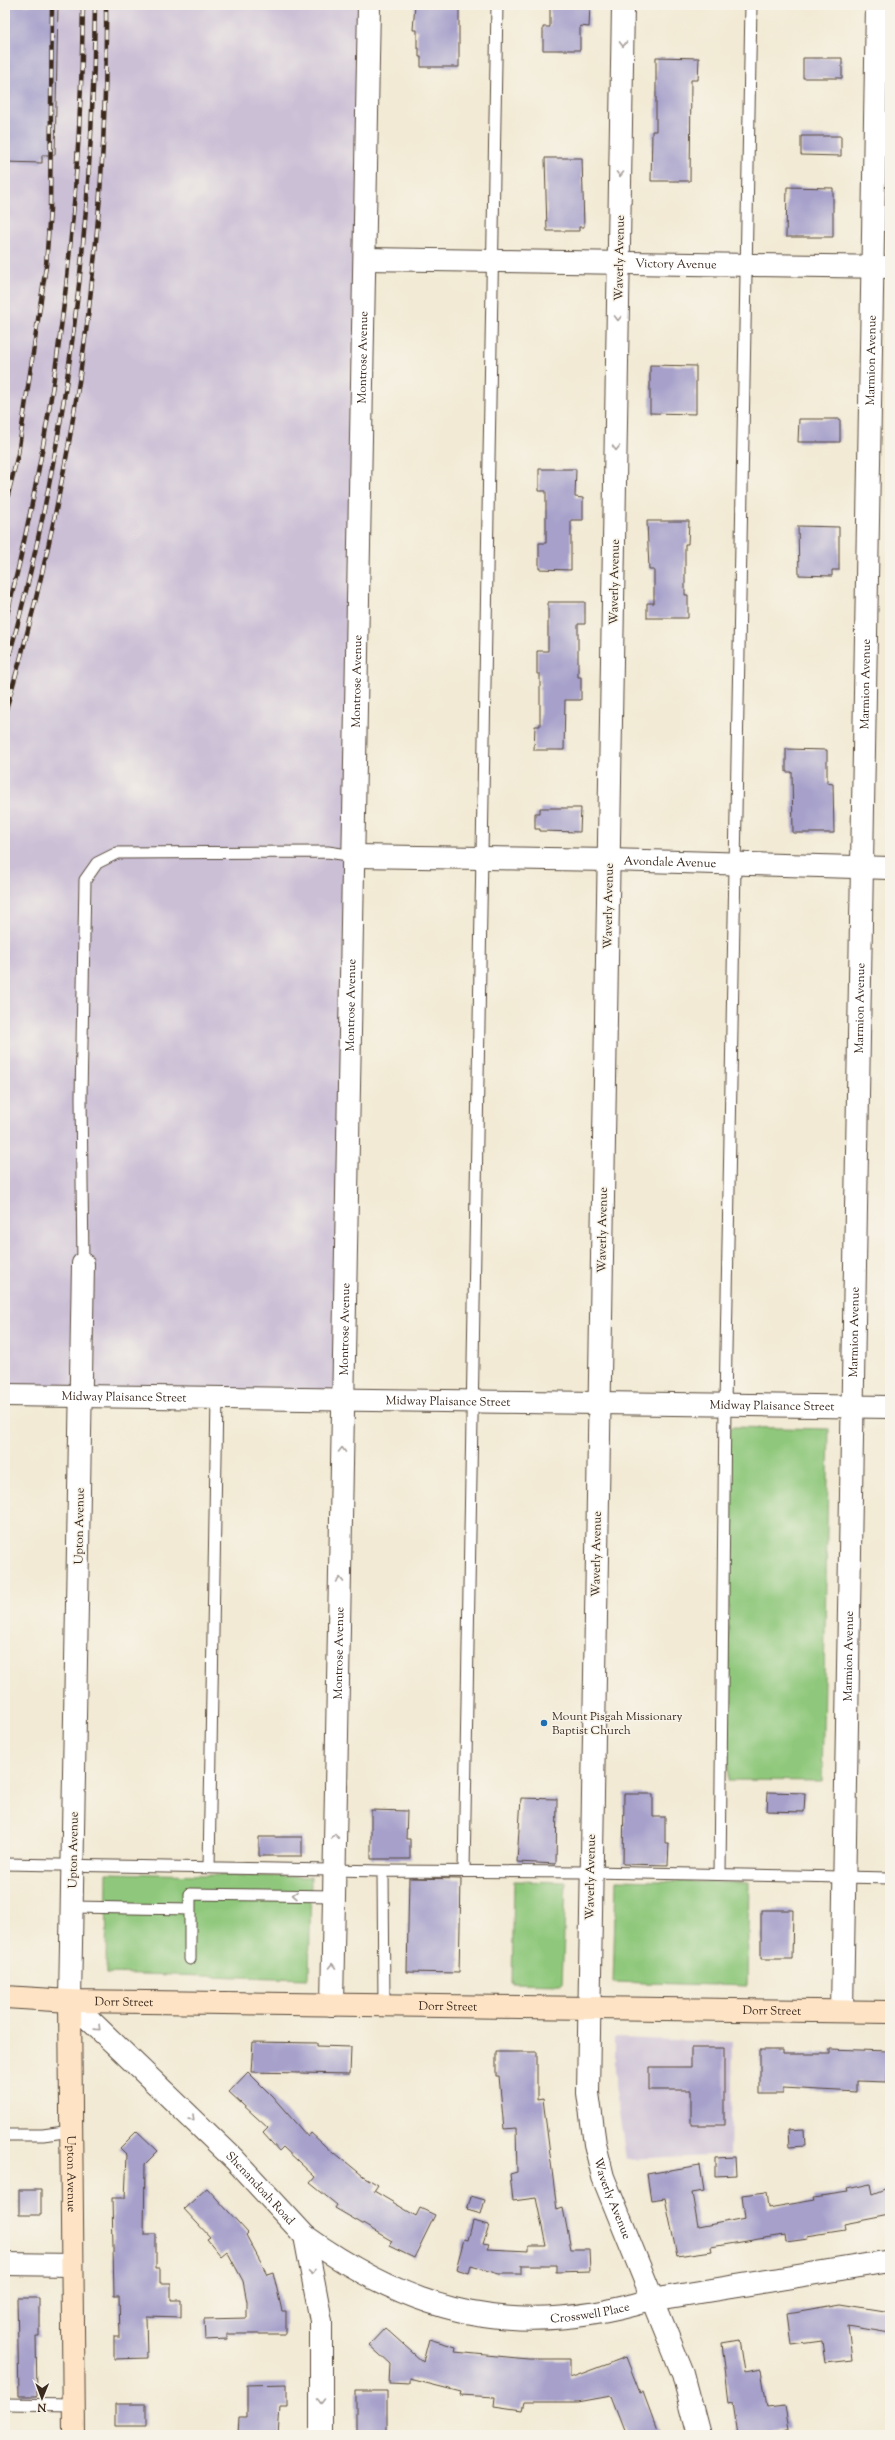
<svg xmlns="http://www.w3.org/2000/svg" width="895" height="2440" font-family="'Sorts Mill Goudy',serif">
<style>
.industrial{fill:#cbbfd6}
.green{fill:#8fc87b;stroke:#65794c}
.building{fill:#a6a0cb}
.lines{fill:none;stroke-linecap:round;stroke-linejoin:round}
.lane-casing{stroke:#564739;stroke-width:13}
.street-casing{stroke:#564739;stroke-width:24}
.secondary-casing{stroke:#564739;stroke-width:24}
.lane{stroke:#fff;stroke-width:11}
.street{stroke:#fff;stroke-width:22}
.secondary{stroke:#fee4c5;stroke-width:22}
.rail-casing{stroke:#3b2a1e;stroke-width:4.5}
.rail{stroke:#f7f3e8;stroke-width:3;stroke-dasharray:9;stroke-linecap:butt}
.oneway{stroke:#a79f9a}
.poi-dot{fill:#1f6fb2;stroke:#f7f3e8;stroke-width:1.5}
.labels{text-anchor:middle;stroke-width:3;stroke-linejoin:round;paint-order:stroke}
.street-label{font-size:12px;fill:#3b2a1e;stroke:#f7f3e8}
.poi-label{font-size:12px;fill:#3b2a1e;stroke:#f7f3e8;text-anchor:start}
</style>
<rect width="100%" height="100%" fill="#f7f3e8"/>
<filter id="ink" filterUnits="userSpaceOnUse"><feTurbulence type="fractalNoise" baseFrequency=".025" numOctaves="2"/><feDisplacementMap in="SourceGraphic" scale="8" xChannelSelector="R" yChannelSelector="G"/><feConvolveMatrix kernelMatrix="1 2 1 2 8 2 1 2 1" color-interpolation-filters="sRGB"/></filter>
<filter id="wash" filterUnits="userSpaceOnUse"><feTurbulence type="fractalNoise" baseFrequency=".012" numOctaves="4" result="noise"/><feDisplacementMap in="SourceGraphic" scale="16" xChannelSelector="R" yChannelSelector="G"/><feGaussianBlur stdDeviation="0.9" result="paint"/><feColorMatrix in="noise" values="0 0 0 0 0 0 0 0 0 0 0 0 0 0 0 0 0 1.4 0 .05"/><feComposite in="paint" operator="in"/></filter>
<g filter="url(#wash)">
<rect width="100%" height="100%" fill="#f2ead4"/>
<path class="industrial" d="M5 5H369L343 1400 5 1395Z
M615 2038 733 2042 730 2154 626 2159 615 2086Z"/>
<path class="green" d="M732 1427 829 1429 822 1781 728 1780 729 1429Z
M107 1873 311 1877 309 1977 308 1979 106 1973Z
M616 1880 749 1883 747 1986 613 1982Z
M514 1881 566 1882 562 1984 512 1983Z"/>
<g id="blocks">
<path class="building" d="M5 5H58L55 155H42V163L5 162Z
M415 5H459V67H421V57H419V48H417V30H413Z
M550 5H590L589 27 580 26V50H543V27H550Z
M656 57 699 58 698 80H691L690 181H651L652 131H656Z
M803 58H842V78H803Z
M801 136H841V156L801 155Z
M545 158H582L584 227H579V231H547Z
M787 187 833 188V237H786Z
M650 365 696 366V414L650 413Z
M799 419H840V442H798Z
M539 469H576L575 497 583 498V520H571V570L539 569V543H546V491H539Z
M647 521H689L688 544H685V595H688V618H647V603H654V570H649Z
M798 526 839 527V570H832V576L799 575Z
M548 602H585V624H578V677H581V700H565L564 750H534L535 726H540V674H537V651H548Z
M786 749 827 750V783L833 784 834 833H793L792 772H786Z
M540 808H581L580 832 540 831V829H535V813H540Z
M768 1792 805 1793 804 1812 767 1811Z
M624 1794H653V1817H665V1843H669L668 1865 623 1864Z
M521 1798 557 1799 556 1864 517 1862Z
M371 1810 407 1811 406 1839H410V1859H371Z
M259 1837H302V1856H259Z
M409 1878 461 1879 459 1973 407 1972Z
M761 1910H793L792 1959H761Z
M253 2042 317 2043V2046L351 2047 350 2074 251 2072Z
M691 2048H724V2125H691V2090H649V2067H691Z
M830 2049 888 2051 887 2082 857 2081V2092L783 2088V2094H760V2050H783V2054H830Z
M496 2052H537V2100L543 2099 557 2210 563 2208 571 2249H589L590 2271 556 2272V2265H521V2274H499L471 2266 469 2273 456 2269 464 2239 468 2240 473 2221 489 2225 483 2244 489 2245 487 2249 529 2251V2246H546L536 2198 513 2201 510 2174 517 2172 516 2128 504 2129 499 2076H496Z
M248 2072 272 2096 308 2137 311 2133 334 2154 335 2153 363 2176 378 2185 374 2191 416 2216 420 2208 435 2215 414 2258 389 2246 392 2241 335 2208 337 2205 310 2183 315 2177 283 2147 279 2151 263 2133 268 2128 229 2092Z
M804 2129 805 2146 789 2147 788 2130Z
M137 2131 158 2151 145 2164 144 2234H156V2269H160V2283H171V2300H181V2317L146 2316 147 2358 114 2359V2337H120L119 2296H114L112 2198H125L127 2155 120 2148Z
M735 2157 736 2175 715 2176V2158Z
M700 2165 704 2191 692 2193 698 2227 745 2218 742 2195 766 2192 768 2208 815 2200 814 2197 848 2192 847 2189 870 2184 872 2194 890 2187V2215L844 2224 845 2230 807 2236 808 2239 786 2242 785 2235 759 2239 711 2247 712 2251 677 2256 665 2198 651 2200 647 2174Z
M207 2188 248 2233 246 2235 267 2274 273 2272 282 2311H286V2334H227V2339L205 2340 204 2319 247 2318V2302L243 2281 227 2251 221 2256 207 2239 210 2237 184 2209Z
M19 2190H41V2215H19Z
M471 2196 485 2200 481 2214 467 2210Z
M17 2298H39V2336H36L37 2396H19Z
M840 2304 890 2312V2333L848 2326 852 2360 825 2363 822 2341 792 2345 788 2313Z
M385 2328 423 2362 429 2339 456 2347 455 2352 528 2359H570V2378L626 2357 640 2393 643 2392 659 2435H626L611 2396 578 2402H524L522 2410 494 2406 495 2397 460 2395 461 2392 410 2379V2384L389 2383 390 2364 369 2345Z
M739 2340 744 2372 761 2369 767 2408 785 2406 789 2430 738 2435 733 2402 729 2403 722 2343Z
M287 2384V2407H280L278 2435H238L239 2417H247V2385Z
M356 2391H387V2435H356Z
M115 2404H146V2426H115Z"/>
</g>
</g>
<g filter="url(#ink)">
<use href="#blocks" fill-opacity="0" stroke="#564739" stroke-width="1"/>
<g class="lines">
<g class="lane-casing">
<path id="lane" d="M83 1264 81 1098 85 880 97 863 117 853 328 852 355 856
M5 1864 383 1871 590 1872 890 1878
M209 1868 217 1398
M383 1871 384 2005
M464 1871 497 5
M720 1874 725 1405 751 5
M72 1907 190 1909
M190 1959V1894L334 1896
M5 2135H43L71 2131
M5 2404 74 2405"/>
</g>
<g class="street-casing">
<g id="street">
<path id="s1" d="M623 5 588 2093 595 2144 603 2177 683 2374 699 2435"/>
<path id="s2" d="M365 259 890 267"/>
<path id="s3" d="M355 856 609 860 890 868"/>
<path id="s4" d="M83 1264 70 2001 234 2159 305 2236 321 2321V2435"/>
<path id="s5" d="M5 1395 890 1407"/>
<path id="s6" d="M332 2005 369 5"/>
<path id="s7" d="M842 2011 877 5"/>
<path id="s8" d="M305 2236C415 2315 519 2340 651 2300L890 2261"/>
<path d="M5 2264 72 2265"/>
</g>
</g>
<g class="secondary-casing">
<g id="secondary">
<path id="s9" d="M5 1997 70 2001 890 2012"/>
<path id="s10" d="M70 2001 74 2435"/>
</g>
</g>
<use href="#lane" class="lane"/>
<use href="#street" class="street"/>
<use href="#secondary" class="secondary"/>
<g class="rail-casing">
<path id="rail" d="M5 507 18 454 46 266 50 209 52 5
M5 623C56 421 81 214 83 5
M5 671C66 455 93 230 95 5
M5 713C73 483 108 244 106 5"/>
</g>
<use href="#rail" class="rail"/>
</g>
<defs><path id="oneway-chevron" d="M-2-3.5L2.5 0L-2 3.5" fill="none" stroke-width="1.6" stroke-linecap="round" stroke-linejoin="round"/></defs>
<g class="oneway">
<use href="#oneway-chevron" transform="translate(623 44) rotate(91)"/>
<use href="#oneway-chevron" transform="translate(620 174) rotate(91)"/>
<use href="#oneway-chevron" transform="translate(618 318) rotate(91)"/>
<use href="#oneway-chevron" transform="translate(616 448) rotate(91)"/>
<use href="#oneway-chevron" transform="translate(342 1450) rotate(-89)"/>
<use href="#oneway-chevron" transform="translate(340 1580) rotate(-89)"/>
<use href="#oneway-chevron" transform="translate(335 1836) rotate(-89)"/>
<use href="#oneway-chevron" transform="translate(295 1895) rotate(-179)"/>
<use href="#oneway-chevron" transform="translate(332 1966) rotate(-89)"/>
<use href="#oneway-chevron" transform="translate(98 2028) rotate(44)"/>
<use href="#oneway-chevron" transform="translate(192 2118) rotate(44)"/>
<use href="#oneway-chevron" transform="translate(312 2272) rotate(79)"/>
<use href="#oneway-chevron" transform="translate(321 2401) rotate(90)"/>
</g>
</g>
<circle class="poi-dot" cx="544" cy="1723" r="4"/>
<g class="labels">
<g class="street-label">
<text transform="translate(619 258) rotate(-89)" y="4">Waverly Avenue</text>
<text dy="4" stroke="none"><textPath href="#s2" startOffset="311">Victory Avenue</textPath></text>
<text dy="4" stroke="none"><textPath href="#s6" startOffset="1648">Montrose Avenue</textPath></text>
<text dy="4" stroke="none"><textPath href="#s7" startOffset="1651">Marmion Avenue</textPath></text>
<text transform="translate(614 582) rotate(-89)" y="4">Waverly Avenue</text>
<text dy="4" stroke="none"><textPath href="#s6" startOffset="1324">Montrose Avenue</textPath></text>
<text dy="4" stroke="none"><textPath href="#s7" startOffset="1327">Marmion Avenue</textPath></text>
<text dy="4" stroke="none"><textPath href="#s3" startOffset="315">Avondale Avenue</textPath></text>
<text transform="translate(608 906) rotate(-89)" y="4">Waverly Avenue</text>
<text dy="4" stroke="none"><textPath href="#s6" startOffset="1000">Montrose Avenue</textPath></text>
<text dy="4" stroke="none"><textPath href="#s7" startOffset="1003">Marmion Avenue</textPath></text>
<text transform="translate(602 1230) rotate(-89)" y="4">Waverly Avenue</text>
<text dy="4" stroke="none"><textPath href="#s6" startOffset="676">Montrose Avenue</textPath></text>
<text dy="4" stroke="none"><textPath href="#s7" startOffset="679">Marmion Avenue</textPath></text>
<text dy="4" stroke="none"><textPath href="#s5" startOffset="119">Midway Plaisance Street</textPath></text>
<text dy="4" stroke="none"><textPath href="#s5" startOffset="443">Midway Plaisance Street</textPath></text>
<text dy="4" stroke="none"><textPath href="#s5" startOffset="767">Midway Plaisance Street</textPath></text>
<text transform="translate(79 1526) rotate(-89)" y="4">Upton Avenue</text>
<text transform="translate(596 1554) rotate(-89)" y="4">Waverly Avenue</text>
<text dy="4" stroke="none"><textPath href="#s6" startOffset="352">Montrose Avenue</textPath></text>
<text dy="4" stroke="none"><textPath href="#s7" startOffset="355">Marmion Avenue</textPath></text>
<text transform="translate(73 1850) rotate(-89)" y="4">Upton Avenue</text>
<text transform="translate(590 1877) rotate(-89)" y="4">Waverly Avenue</text>
<text dy="4" stroke="none"><textPath href="#s9" startOffset="119">Dorr Street</textPath></text>
<text dy="4" stroke="none"><textPath href="#s9" startOffset="443">Dorr Street</textPath></text>
<text dy="4" stroke="none"><textPath href="#s9" startOffset="767">Dorr Street</textPath></text>
<text dy="4" stroke="none"><textPath href="#s10" startOffset="173">Upton Avenue</textPath></text>
<text dy="4" stroke="none"><textPath href="#s4" startOffset="1004">Shenandoah Road</textPath></text>
<text dy="4" stroke="none"><textPath href="#s1" startOffset="2197">Waverly Avenue</textPath></text>
<text dy="4" stroke="none"><textPath href="#s8" startOffset="304">Crosswell Place</textPath></text>
</g>
<g class="poi-label">
<text x="552" y="1720">Mount Pisgah Missionary<tspan x="552" dy="14">Baptist Church</tspan></text>
</g>
</g>
<rect width="895" height="2440" fill="none" stroke="#f7f3e8" stroke-width="20"/>
<g transform="translate(42 2398) rotate(181)" stroke="#f7f3e8" stroke-width="3" paint-order="stroke">
<path d="M0-3L7 15L0 10L-7 15Z" fill="#3b2a1e"/>
<text y="-6" font-size="11" font-weight="bold" text-anchor="middle" fill="#3b2a1e">N</text>
</g>
</svg>
